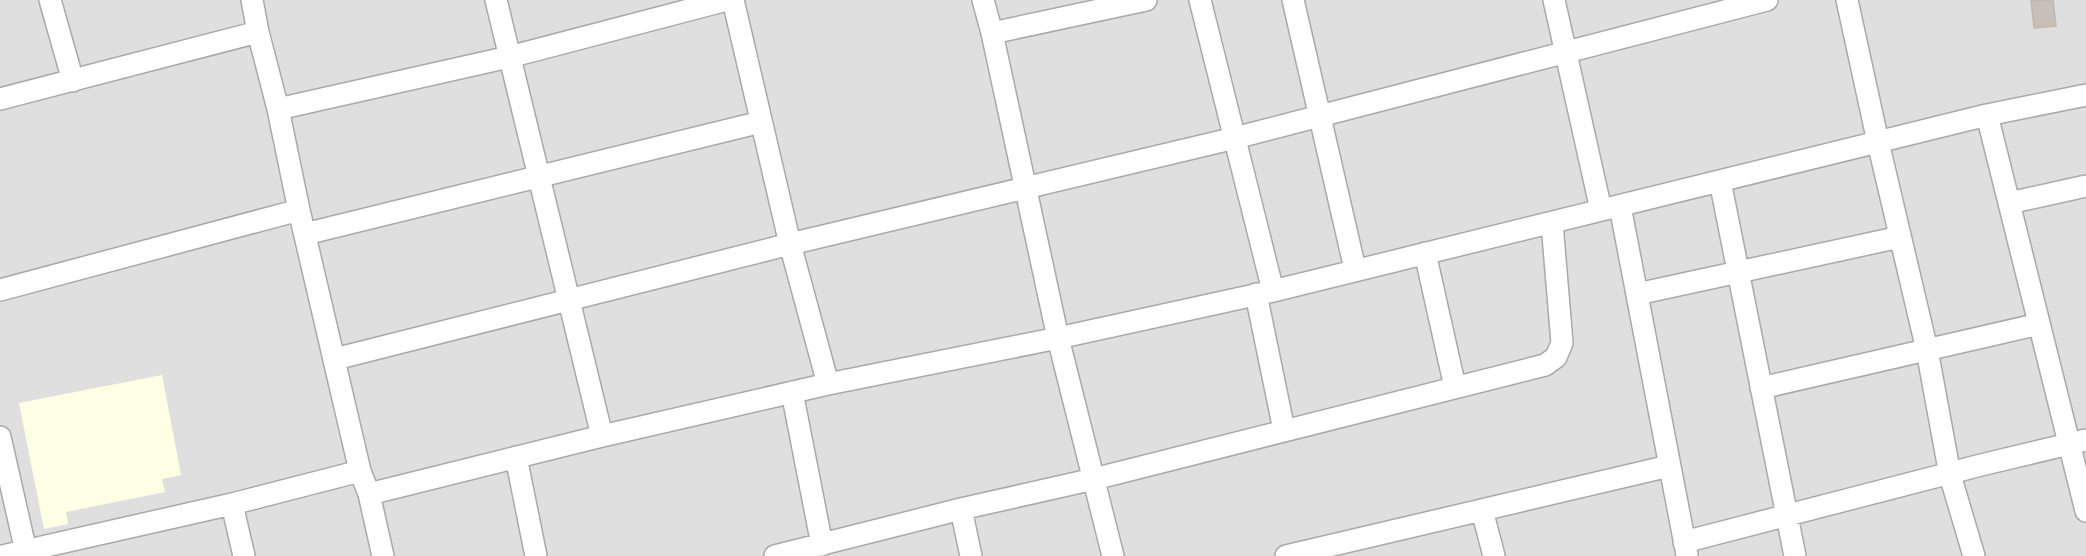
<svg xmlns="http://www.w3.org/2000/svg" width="2086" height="556" font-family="Montserrat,sans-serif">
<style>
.residential{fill:#e0dfdf}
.education{fill:#ffffe5}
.building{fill:#c7bfb8;stroke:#c4b6ab;stroke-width:1.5}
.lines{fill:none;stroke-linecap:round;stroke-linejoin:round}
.minor-casing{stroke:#a9a9a9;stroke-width:24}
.minor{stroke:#fff;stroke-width:21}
</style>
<rect width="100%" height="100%" fill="#f2efe9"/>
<path class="residential" d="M0 0H2086V556H0Z"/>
<path class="education" d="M162 375 181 475 162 479 165 492 66 512 68 524 44 529 19 403Z"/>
<path class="building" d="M2031 0H2053L2056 26 2034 28Z"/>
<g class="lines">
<g class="minor-casing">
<path id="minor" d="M50 0 73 81
M252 0 258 32 278 109 299 210 360 471 369 494 383 556
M496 0 602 436
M733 0 790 244 828 384
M983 0 992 33 1058 338 1113 556
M1200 0 1273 291
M1293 0 1355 269
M1554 0 1601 210
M1847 0 1878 142 1927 350 1950 475 1974 556
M992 33 1146 0
M0 99 258 32
M278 109 509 57 727 0
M1987 115 2086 511
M1720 181 1795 556
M2009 203 2086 186
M1620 206 1687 555
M305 234 761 122
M1425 253 1455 387
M0 290 299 210
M1256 294 1284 430
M1637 294 1900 237
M335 359 790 244 1235 138 1767 0
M1761 388 2039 324
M792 392 822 545
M0 437 27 556
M516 457 536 556
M369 494 602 436 828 384 1058 338 1273 291 1987 115 2086 95
M232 504 244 556
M961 509 971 556
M1482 510 1494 556
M1684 542 1985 464 2086 440
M2 556 232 504 360 471
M775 556 961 509 1094 479 1545 365 1556 357 1562 343 1552 223
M1286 556 1669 466"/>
</g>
<use href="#minor" class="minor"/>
</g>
</svg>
